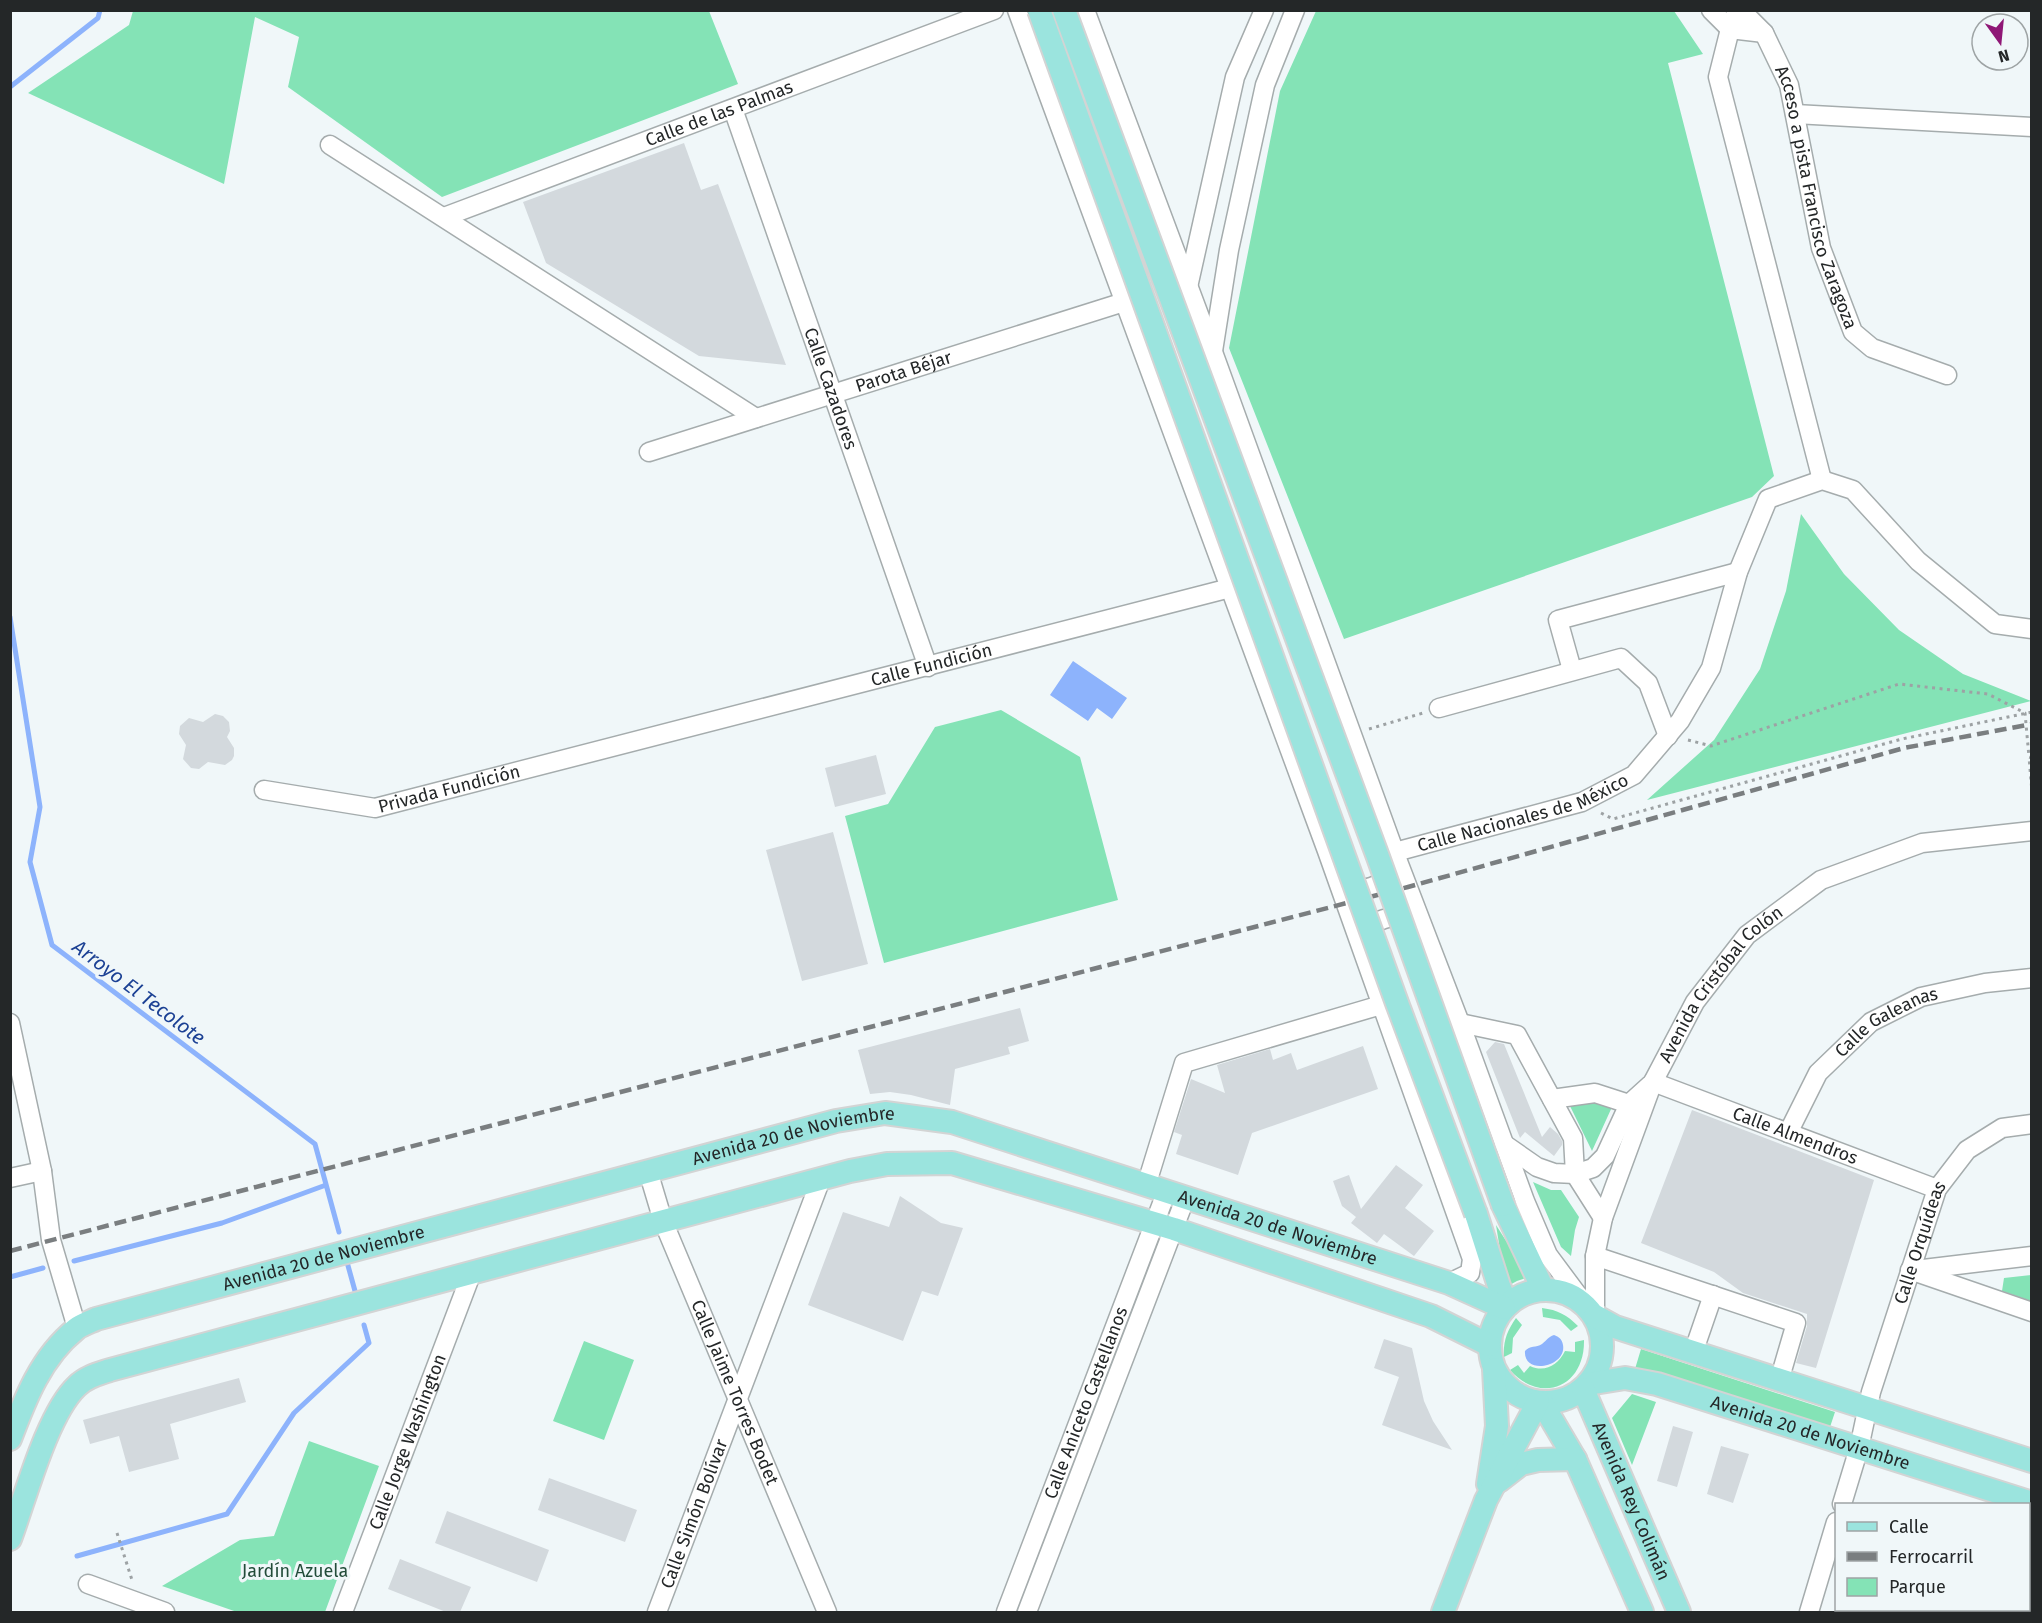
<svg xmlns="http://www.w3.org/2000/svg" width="2042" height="1623" font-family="'Fira Sans',sans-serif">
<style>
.green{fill:#84e3b6}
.water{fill:#8db3fc}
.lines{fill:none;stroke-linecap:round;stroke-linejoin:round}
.stream{stroke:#8db3fc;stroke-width:5}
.building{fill:#d3d9dd}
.minor-casing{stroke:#a5acad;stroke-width:21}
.major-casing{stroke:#d3d4d4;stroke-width:26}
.path{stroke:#9da2a4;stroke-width:3;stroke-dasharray:3 4.5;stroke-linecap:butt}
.minor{stroke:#fff;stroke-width:18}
.major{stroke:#9be4de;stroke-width:22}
.rail{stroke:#7a7e80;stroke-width:4.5;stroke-dasharray:12 6;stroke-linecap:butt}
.major-bridge-casing{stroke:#d3d4d4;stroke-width:26;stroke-linecap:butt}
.major-bridge{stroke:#9be4de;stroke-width:22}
.labels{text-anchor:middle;stroke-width:6;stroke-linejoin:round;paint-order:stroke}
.street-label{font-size:18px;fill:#242728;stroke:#f0f7f9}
.park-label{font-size:18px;fill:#224c39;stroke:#f0f7f9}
.water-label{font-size:20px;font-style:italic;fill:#1c4194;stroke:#f0f7f9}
</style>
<rect width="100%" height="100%" fill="#f0f7f9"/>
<path class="green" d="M133 11H709L738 84 442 197 288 87 299 37 255 17 224 184 28 93 129 25Z
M1316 11H1674L1703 54 1668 63 1774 476 1752 497 1344 639 1229 348 1280 91Z
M1801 514 1844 574 1899 630 1963 674 2031 701 1647 800 1714 740 1760 669 1786 591Z
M1001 710 1080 757 1118 900 884 963 845 816 888 804 935 727Z
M1596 1100 1612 1107 1592 1151 1570 1106Z
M1533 1182 1551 1190H1561L1579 1217 1575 1230 1571 1256 1561 1247Z
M1496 1225 1529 1277 1517 1281 1506 1287Z
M2031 1275V1301L2002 1291 2004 1278Z
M1542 1308C1558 1310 1567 1315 1578 1326L1571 1331 1560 1320 1543 1317Z
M1516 1318 1522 1325 1513 1338 1512 1353 1504 1357C1503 1341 1507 1331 1516 1318Z
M1584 1340C1585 1387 1541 1405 1510 1370L1518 1365 1524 1373 1530 1366C1545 1373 1558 1365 1565 1351L1575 1352V1342Z
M584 1341 634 1360 604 1440 553 1421Z
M1641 1349 1835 1412 1830 1427 1635 1369Z
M1632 1394 1656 1402 1632 1465 1612 1418Z
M309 1441 379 1466 325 1612H237L162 1586 240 1540 274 1536Z"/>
<path class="water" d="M1073 661 1127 698 1112 719 1097 708 1088 721 1050 695Z
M1554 1335C1559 1337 1562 1339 1563 1345 1567 1367 1523 1376 1525 1351 1530 1345 1536 1348 1542 1344 1547 1340 1548 1337 1554 1335Z"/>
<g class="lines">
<path class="stream" d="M10 87 98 18 100 10
M10 617 40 807 30 862 52 945 315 1144 339 1232
M74 1261 222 1223 326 1185
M347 1262 355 1291
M10 1277 43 1268
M77 1556 227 1514 294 1413 369 1343 364 1325"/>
</g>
<path class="building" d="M684 143 701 190 718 184 786 365 699 356 546 263 523 202Z
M215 714 223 716 229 722 230 731 227 737 234 748V756L232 760 225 765 208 762 199 769 191 768 183 759 186 745 179 734 180 726 189 718 203 722Z
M876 755 886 794 835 807 825 768Z
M833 832 868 964 802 981 766 850Z
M1020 1008 1029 1041 1008 1047 1010 1054 955 1069 950 1105 911 1095 890 1092 870 1094 858 1050Z
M1495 1042 1504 1044 1542 1137 1550 1127 1558 1134 1562 1141V1145L1554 1156 1525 1132 1520 1138 1486 1052Z
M1363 1046 1378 1089 1252 1133 1238 1175 1176 1154 1182 1135 1174 1132 1191 1079 1225 1093 1217 1065 1270 1049 1273 1060 1291 1053 1297 1070Z
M1692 1110 1874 1180 1816 1368 1796 1363 1807 1326V1314L1743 1293 1714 1272 1641 1243Z
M1396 1165 1423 1185 1405 1208 1434 1231 1414 1256 1384 1234 1377 1243 1351 1223 1356 1217 1342 1206 1333 1181 1349 1175 1361 1209Z
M900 1196 941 1223 963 1228 938 1296 922 1291 903 1341 808 1305 843 1212 889 1227Z
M1384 1339 1412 1348 1424 1401 1433 1421 1452 1450 1382 1425 1399 1377 1374 1368Z
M239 1378 246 1402 170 1424 179 1459 129 1472 119 1436 90 1444 83 1420Z
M1673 1426 1693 1432 1677 1487 1657 1481Z
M1721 1446 1749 1454 1733 1503 1707 1494Z
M549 1478 637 1510 625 1542 538 1510Z
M447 1511 549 1550 537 1582 435 1543Z
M400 1559 471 1587 460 1612H446L388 1589Z"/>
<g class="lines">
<g class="minor-casing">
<g id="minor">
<path d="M1017 10 1327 851 1466 1242 1472 1259 1470 1273 1449 1283"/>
<path d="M1085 10 1213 352 1399 864 1460 1023 1525 1201 1548 1255 1583 1302"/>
<path d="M1711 10 1730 29 1764 33"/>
<path d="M1737 10 1730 29 1718 77 1822 480"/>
<path id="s1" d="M1741 10 1764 33 1789 85 1821 248 1853 332 1872 348 1947 375"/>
<path id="s2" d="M733 109 928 667"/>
<path d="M1795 114 2032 127"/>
<path d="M330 145 756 418"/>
<path id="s3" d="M444 217 994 10"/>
<path d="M1188 287 1235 77 1264 10"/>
<path d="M1213 351 1229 250 1265 85 1295 10"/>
<path id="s4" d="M649 452 1124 302"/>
<path d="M1572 670 1558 620 1738 572"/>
<path d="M1439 708 1621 658 1648 683 1668 736"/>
<path id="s5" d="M264 790 375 808 1230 588"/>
<path id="s6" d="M1395 852 1582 802 1634 775 1680 721 1711 668 1738 572 1768 499 1822 480 1853 490 1918 561 1995 624 2032 629"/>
<path d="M1345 887C1361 894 1385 885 1394 870"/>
<path d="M1364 937C1372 918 1393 914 1411 920"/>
<path d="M10 1023 42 1171 51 1240 77 1328"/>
<path d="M1460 1023 1517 1035 1573 1138 1575 1174 1603 1218"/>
<path id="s7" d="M1653 1082 1937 1189"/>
<path d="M1552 1099 1595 1093 1629 1104"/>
<path id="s8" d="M1788 1133 1818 1073 1871 1022 1921 997 1985 983 2032 978"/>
<path d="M1504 1144 1537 1167 1554 1173 1575 1174 1593 1168 1605 1156 1629 1104 1650 1085"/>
<path id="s9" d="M648 1171 663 1221 827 1612"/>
<path d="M10 1178 42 1171"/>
<path d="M1146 1186 1184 1063 1381 1005"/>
<path d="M1595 1256 1796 1323 1779 1381"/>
<path d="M1910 1270 2032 1312"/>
<path d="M1915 1270 2032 1256"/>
<path id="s10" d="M1595 1316V1256L1603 1218 1653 1082 1695 1002 1747 935 1821 880 1922 843 2032 831"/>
<path d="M1693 1353 1713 1295"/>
<path id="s11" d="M1842 1504 1859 1448 1871 1392 1937 1189 1967 1150 2002 1128 2032 1124"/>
<path d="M88 1584 165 1612"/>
<path id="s12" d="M343 1612 472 1272"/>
<path id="s13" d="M657 1612 821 1179"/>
<path id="s14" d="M1006 1612 1166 1193"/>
<path d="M1027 1612 1185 1199"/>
<path d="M1809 1612 1836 1522"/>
</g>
</g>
<g class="major-casing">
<g id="major">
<path d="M1503 1205 1543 1289"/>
<path d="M1476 1214 1499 1286 1507 1305"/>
<circle cx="1546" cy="1346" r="56"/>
<path d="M1595 1316 1615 1327 2032 1461"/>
<path id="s15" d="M1588 1384 1625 1378 1657 1384 2032 1503"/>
<path id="s16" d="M1583 1389 1679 1612"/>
<path d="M1542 1403 1575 1459 1642 1612"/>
<path id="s17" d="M10 1439C25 1399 41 1357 76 1329 81 1325 90 1322 96 1319L836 1121 885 1113 952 1122 1449 1283 1504 1308"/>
<path d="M1499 1481 1521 1464 1538 1460 1575 1459"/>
<path d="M1488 1484 1497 1426 1494 1369"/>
<path d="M10 1539C25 1499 47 1414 77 1386 86 1377 98 1374 110 1370L850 1171 887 1164 952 1163 1174 1229 1431 1316 1489 1345"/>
<path d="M1443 1612 1486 1500 1538 1402"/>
</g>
</g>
<path class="path" d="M1369 729 1423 713
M1688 740 1711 746 1899 684 1988 694 2025 713 2029 757
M2032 758 2029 757 2032 792
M1601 813 1613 819 1902 739 2032 712
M117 1533 132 1580"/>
<use href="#minor" class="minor"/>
<use href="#major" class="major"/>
<path class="rail" d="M10 1251 1408 887 1904 748 2032 724"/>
<g class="major-bridge-casing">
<path id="major-bridge" d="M1039 10 1397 1003 1476 1214
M1064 10 1378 857 1503 1205"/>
</g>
<use href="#major-bridge" class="major-bridge"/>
</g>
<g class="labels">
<g class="street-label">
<text dy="6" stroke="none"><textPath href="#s3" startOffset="294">Calle de las Palmas</textPath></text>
<text dy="6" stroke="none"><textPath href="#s1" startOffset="206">Acceso a pista Francisco Zaragoza</textPath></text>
<text dy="6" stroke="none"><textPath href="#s4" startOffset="267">Parota Béjar</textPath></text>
<text dy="6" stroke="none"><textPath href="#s2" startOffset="296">Calle Cazadores</textPath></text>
<text dy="6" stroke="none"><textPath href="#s5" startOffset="687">Calle Fundición</textPath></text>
<text dy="6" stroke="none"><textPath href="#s5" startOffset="189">Privada Fundición</textPath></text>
<text dy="6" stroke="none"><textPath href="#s6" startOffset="134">Calle Nacionales de México</textPath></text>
<text dy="6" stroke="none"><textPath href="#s10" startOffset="364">Avenida Cristóbal Colón</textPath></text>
<text dy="6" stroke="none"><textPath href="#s8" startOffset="154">Calle Galeanas</textPath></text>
<text dy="6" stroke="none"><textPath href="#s7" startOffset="152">Calle Almendros</textPath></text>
<text dy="6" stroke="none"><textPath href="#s17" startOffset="874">Avenida 20 de Noviembre</textPath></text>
<text dy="6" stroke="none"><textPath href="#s17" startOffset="1378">Avenida 20 de Noviembre</textPath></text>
<text dy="6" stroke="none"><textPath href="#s11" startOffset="273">Calle Orquídeas</textPath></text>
<text dy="6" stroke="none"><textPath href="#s17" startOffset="388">Avenida 20 de Noviembre</textPath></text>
<text dy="6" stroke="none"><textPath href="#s9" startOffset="238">Calle Jaime Torres Bodet</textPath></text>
<text dy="6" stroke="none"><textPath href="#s14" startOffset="224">Calle Aniceto Castellanos</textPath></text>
<text dy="6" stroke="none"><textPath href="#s15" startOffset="231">Avenida 20 de Noviembre</textPath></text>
<text dy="6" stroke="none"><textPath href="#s12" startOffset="182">Calle Jorge Washington</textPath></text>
<text dy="6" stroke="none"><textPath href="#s16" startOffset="122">Avenida Rey Colimán</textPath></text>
<text dy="6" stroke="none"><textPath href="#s13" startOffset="105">Calle Simón Bolívar</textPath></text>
</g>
<g class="park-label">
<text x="295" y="1577">Jardín Azuela</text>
</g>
<g class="water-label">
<text transform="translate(139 992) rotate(37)" y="7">Arroyo El Tecolote</text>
</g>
</g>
<rect width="2042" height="1623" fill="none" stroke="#242728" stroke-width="24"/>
<rect x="1835" y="1503" width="195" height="108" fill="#f0f7f9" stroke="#9ea4a5" stroke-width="1.5"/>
<rect x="1847" y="1522" width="30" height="9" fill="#9be4de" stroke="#9ea4a5" stroke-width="1.5"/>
<text x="1889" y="1533" font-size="18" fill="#242728">Calle</text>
<rect x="1847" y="1552" width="30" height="9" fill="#7a7e80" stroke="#9ea4a5" stroke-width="1.5"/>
<text x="1889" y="1563" font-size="18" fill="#242728">Ferrocarril</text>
<rect x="1847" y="1578" width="30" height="18" fill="#84e3b6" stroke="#9ea4a5" stroke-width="1.5"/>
<text x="1889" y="1593" font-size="18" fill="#242728">Parque</text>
<g transform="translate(2000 42) rotate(165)"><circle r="28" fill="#f0f7f9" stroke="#9ea4a5" stroke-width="1.5"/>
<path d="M0-4.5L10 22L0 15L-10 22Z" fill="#8f1776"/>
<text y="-9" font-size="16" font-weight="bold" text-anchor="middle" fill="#242728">N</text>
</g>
</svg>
